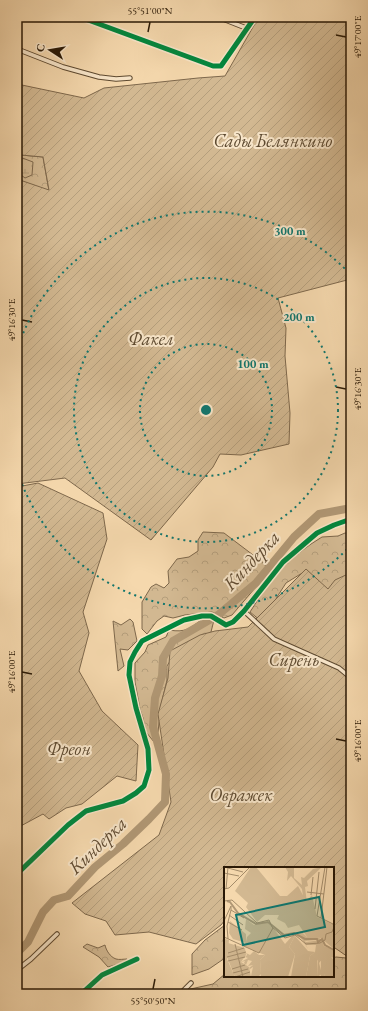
<svg xmlns="http://www.w3.org/2000/svg" width="368" height="1011" font-family="'EB Garamond',serif">
<style>
.forest{fill:url(#forest-crowns);stroke:#7e684c}
.wetland{fill:url(#wetland-marsh);stroke:#7e684c}
.garden{fill:url(#garden-furrows);stroke:#7e684c}
.lines{fill:none;stroke-linecap:round;stroke-linejoin:round}
.river{stroke:#b09774;stroke-width:8}
.minor-casing{stroke:#5d4930;stroke-width:5.5}
.tertiary-casing{stroke:#5d4930;stroke-width:6}
.minor{stroke:#f8e6ca;stroke-width:3.5}
.tertiary{stroke:#f8e6ca;stroke-width:4.5}
.cycleway-casing{stroke:#f8e6ca;stroke-width:8}
.cycleway{stroke:#00873e;stroke-width:5}
.ticks{fill:none;stroke:#2a1906;stroke-width:1.5}
.ring{fill:none;stroke:#0f766e;stroke-width:2;stroke-dasharray:2 4}
.labels{text-anchor:middle;stroke-width:4;stroke-linejoin:round;paint-order:stroke}
.park-label{font-size:18px;font-style:italic;fill:#5c4930;stroke:#f8e6ca}
.water-label{font-size:19px;font-style:italic;fill:#604b32;stroke:#f8e6ca}
.inset-river{fill:none;stroke:#b09774;stroke-width:2}
.inset-road{fill:none;stroke:#a48c6a;stroke-width:1}
.view{fill:#0f766e;fill-opacity:0.15;stroke:#0f766e;stroke-width:2}
.inset-edge{fill:none;stroke:#2a1906;stroke-width:2}
.centre{fill:#0f766e;stroke:#f8e6ca;stroke-width:2}
.ring-label{font-size:12px;text-anchor:middle;font-weight:bold;fill:#0f766e;stroke:#f8e6ca;stroke-width:4;stroke-linejoin:round;paint-order:stroke}
.neatline{fill:none;stroke:#2a1906;stroke-width:1.5}
.ticks-label{font-size:10px;text-anchor:middle;fill:#2a1906}
</style>
<defs>
<pattern id="forest-crowns" width="20" height="18" patternUnits="userSpaceOnUse"><rect width="20" height="18" fill="#d2b891"/><path d="M2 6a3 3 0 1 1 6 0M12 15a3 3 0 1 1 6 0" fill="none" stroke="#b49e7c"/></pattern>
<pattern id="wetland-marsh" width="20" height="14" patternUnits="userSpaceOnUse"><rect width="20" height="14" fill="#d2b891"/><path d="M1 5h8M5 5V1M11 12h8M15 12V8" fill="none" stroke="#b49e7c"/></pattern>
<pattern id="garden-furrows" width="10" height="10" patternUnits="userSpaceOnUse"><rect width="10" height="10" fill="#d2b891"/><path d="M-1 1l2-2M0 10L10 0M9 11l2-2" fill="none" stroke="#b49e7c"/></pattern>
</defs>
<rect width="100%" height="100%" fill="#f5d8ad"/>
<filter id="stains"><feTurbulence type="fractalNoise" baseFrequency=".005" numOctaves="4"/><feColorMatrix values="0 0 0 0 .2 0 0 0 0 .09 0 0 0 0 .02 0 0 0 .5 -.17"/></filter>
<radialGradient id="worn" r=".72"><stop offset=".6" stop-color="#630" stop-opacity="0"/><stop offset="1" stop-color="#630" stop-opacity=".3"/></radialGradient>
<path class="forest" d="M17 153 21 155 43 157 49 191 17 180Z
M203 532 224 533 265 564 267 574 232 615 224 618 212 612 185 615 173 618 164 616 157 621 147 634 142 629V602L151 587 156 584 164 588 169 583 168 571 177 559 189 557 198 551V540Z
M345 533H351V573L329 592 307 570 286 583 277 597 266 621H261L250 612 266 587 288 561 311 544 322 537 338 536Z
M130 619 133 622 137 641 128 650 120 649 124 666 118 671 113 621 121 625Z
M203 619 214 620 210 636 189 644 186 643 179 647 167 666V680L161 705 158 732 154 742 146 732 143 718 140 709 135 682V663L145 652 148 645 166 637 169 630C187 633 189 628 203 619Z
M225 925V958L209 969 192 975V954L205 940Z
M87 944 98 948 105 945C106 950 110 957 116 959 119 960 124 959 127 959L122 963 108 967 99 957 83 947Z
M336 957 346 958 351 963V994H174L177 992 213 984 225 974V976H333V958Z"/>
<path class="wetland" d="M17 156 33 162 32 175 25 178 17 172Z"/>
<path class="garden" d="M260 17H351V279L278 298 286 328 285 356 290 413 289 444 241 455 220 454 213 467 151 540 65 478 17 484V179L49 190 43 157 21 155 17 152V84L84 98 104 88 198 78 225 76 257 20Z
M38 483 103 513 107 539 83 612 89 633 79 671 102 711 138 745 136 781 117 776 82 804 66 808 49 819 43 814 17 828V487Z
M306 569 328 589 335 580 348 574 351 571V959L335 948 333 949V868H225V920L221 925 196 944 149 932 115 935 106 921 85 914 72 903 159 835 171 802 158 714 168 678 170 651 200 635 215 631 248 627Z"/>
<g class="lines">
<path class="river" d="M17 953 28 942 43 912 54 900 68 896 95 867 123 844 149 819 165 802 166 774 153 727 155 698 162 676 163 658 173 641 218 615 256 583 294 537 319 514 351 508"/>
<g class="minor-casing">
<path id="minor" d="M80 17 213 66H221L255 17
M218 17 246 28
M17 49 63 67 99 77 116 79 130 78
M244 611 274 639 339 668 351 678
M211 616 226 625 233 622 244 611 283 562 317 533 334 525 351 519
M17 970 31 959 57 934
M81 994 102 975 137 959
M180 994 191 983"/>
</g>
<g class="tertiary-casing">
<path id="tertiary" d="M17 874 68 825 86 811 123 801 136 793 144 786 149 770 148 749 136 708 129 675 130 662 135 652 142 641 184 620 202 616H211"/>
</g>
<use href="#minor" class="minor"/>
<use href="#tertiary" class="tertiary"/>
<g class="cycleway-casing">
<path id="cycleway" d="M80 17 213 66H221L255 17
M17 874 68 825 86 811 123 801 136 793 144 786 149 770 148 749 136 708 129 675 130 662 135 652 142 641 184 620 202 616H211L226 625 233 622 244 611 283 562 317 533 334 525 351 519
M81 994 102 975 137 959"/>
</g>
<use href="#cycleway" class="cycleway"/>
</g>
<path class="ticks" d="M148 32 150 22M336 35 346 37M22 320 32 322M336 387 346 389M22 672 32 674M336 739 346 741M153 989 155 979"/>
<g class="ring">
<circle cx="206" cy="410" r="66"/>
<circle cx="206" cy="410" r="132"/>
<path d="M351 545A198 198 0 0 1 17 470M17 350A198 198 0 0 1 351 275"/>
</g>
<g class="labels">
<g class="park-label">
<text x="273" y="147">Сады Белянкино</text>
<text x="151" y="345">Факел</text>
<text x="294" y="666">Сирень</text>
<text x="69" y="755">Фреон</text>
<text x="241" y="801">Овражек</text>
</g>
<g class="water-label">
<text transform="translate(251 560) rotate(-47)" y="7">Киндерка</text>
<text transform="translate(97 845) rotate(-44)" y="7">Киндерка</text>
</g>
</g>
<g transform="translate(224 867)">
<rect width="110" height="110" fill="#f5d8ad"/>
<path d="M78 72 82 75 98 73 100 79 110 83V92L108 90 105 92 100 110H97V88L93 94V110H82L86 89 91 85 92 78H82L84 82Z" fill="#d2b891"/>
<path d="M61 0 70 1V11L78 18 77 10 80 11 89 2 98 0 83 14 84 19 81 20 83 36 80 37 78 22 67 9 63 14 64 5ZM6 54 22 67V76L9 72 5 66ZM77 64 83 70H93L99 73 95 75 93 73 80 74 72 67ZM71 69 84 84 91 85 86 89 82 110H67L71 87 65 80ZM1 72 5 73 3 92 11 110H0ZM30 84 35 88H41L36 93 37 107 34 110 27 109 29 100 26 102 25 101 29 98 24 99 28 94 24 93 22 98 20 96 21 94 17 95 24 91 21 90 23 88 22 86 26 88ZM99 84 100 90 95 96 98 107 93 110 94 89ZM104 87 110 93V110H100Z" fill="#d2b891"/>
<path d="M27 0H32L56 29H63L74 19 81 32 80 37 88 28 93 50 110 58V82L97 71 83 70 75 58 64 61 61 56 53 52 55 48H41L33 55 22 40 24 36 11 24ZM22 52 30 58 45 55 61 77 69 68 71 69 65 80 71 87 64 110H37L36 93 41 88 21 80 23 70 27 66 21 62ZM4 76 21 81 22 88 17 95 25 100 27 110H11L3 90Z" fill="#d2b891"/>
<path class="inset-river" d="M3 34 6 35 14 46 32 57 44 55 60 68 70 66 81 72H93L94 75 98 72 101 78 110 83"/>
<path class="inset-road" d="M0 0 19 5M0 6 15 9M0 22 5 21 25 1M2 22 4 0M83 25 100 27M87 28 89 10M0 34 8 33 33 56 45 53 48 60 61 71 71 68 82 77 96 76 101 73 102 67 108 65 110 60 109 57 93 49 101 0M7 39V43L20 51M91 42 95 5M5 48 19 58M97 51 103 0M0 54 7 39M4 55 18 63M0 70 35 86 49 61M4 72 3 59 7 43M11 77 19 110M4 86 20 81M3 90 22 85M4 94 21 90M8 102 21 98M9 106 24 102M11 110 26 105"/>
<path class="view" d="M95 30 101 60 19 78 12 48Z"/>
<rect width="110" height="110" class="inset-edge"/>
</g>
<circle cx="206" cy="410" r="6" class="centre"/>
<g class="ring-label">
<text x="290" y="235">300 m</text>
<text x="299" y="321">200 m</text>
<text x="253" y="368">100 m</text>
</g>
<rect width="368" height="1011" fill="none" stroke="#f5d8ad" stroke-width="44"/>
<g transform="translate(50 50) rotate(282)" stroke="#f8e6ca" stroke-width="3" paint-order="stroke">
<path d="M0-3L7 15L0 10L-7 15Z" fill="#2a1906"/>
<text y="-6" font-size="11" font-weight="bold" text-anchor="middle" fill="#2a1906">С</text>
</g>
<rect x="22" y="22" width="324" height="967" class="neatline"/>
<g class="ticks-label">
<text x="150" y="14">55°51'00"N</text>
<text transform="translate(357 37) rotate(-90)" y="4">49°17'00"E</text>
<text transform="translate(11 320) rotate(-90)" y="4">49°16'30"E</text>
<text transform="translate(357 389) rotate(-90)" y="4">49°16'30"E</text>
<text transform="translate(11 672) rotate(-90)" y="4">49°16'00"E</text>
<text transform="translate(357 741) rotate(-90)" y="4">49°16'00"E</text>
<text x="153" y="1004">55°50'50"N</text>
</g>
<rect width="100%" height="100%" filter="url(#stains)"/>
<rect width="100%" height="100%" fill="url(#worn)"/>
</svg>
